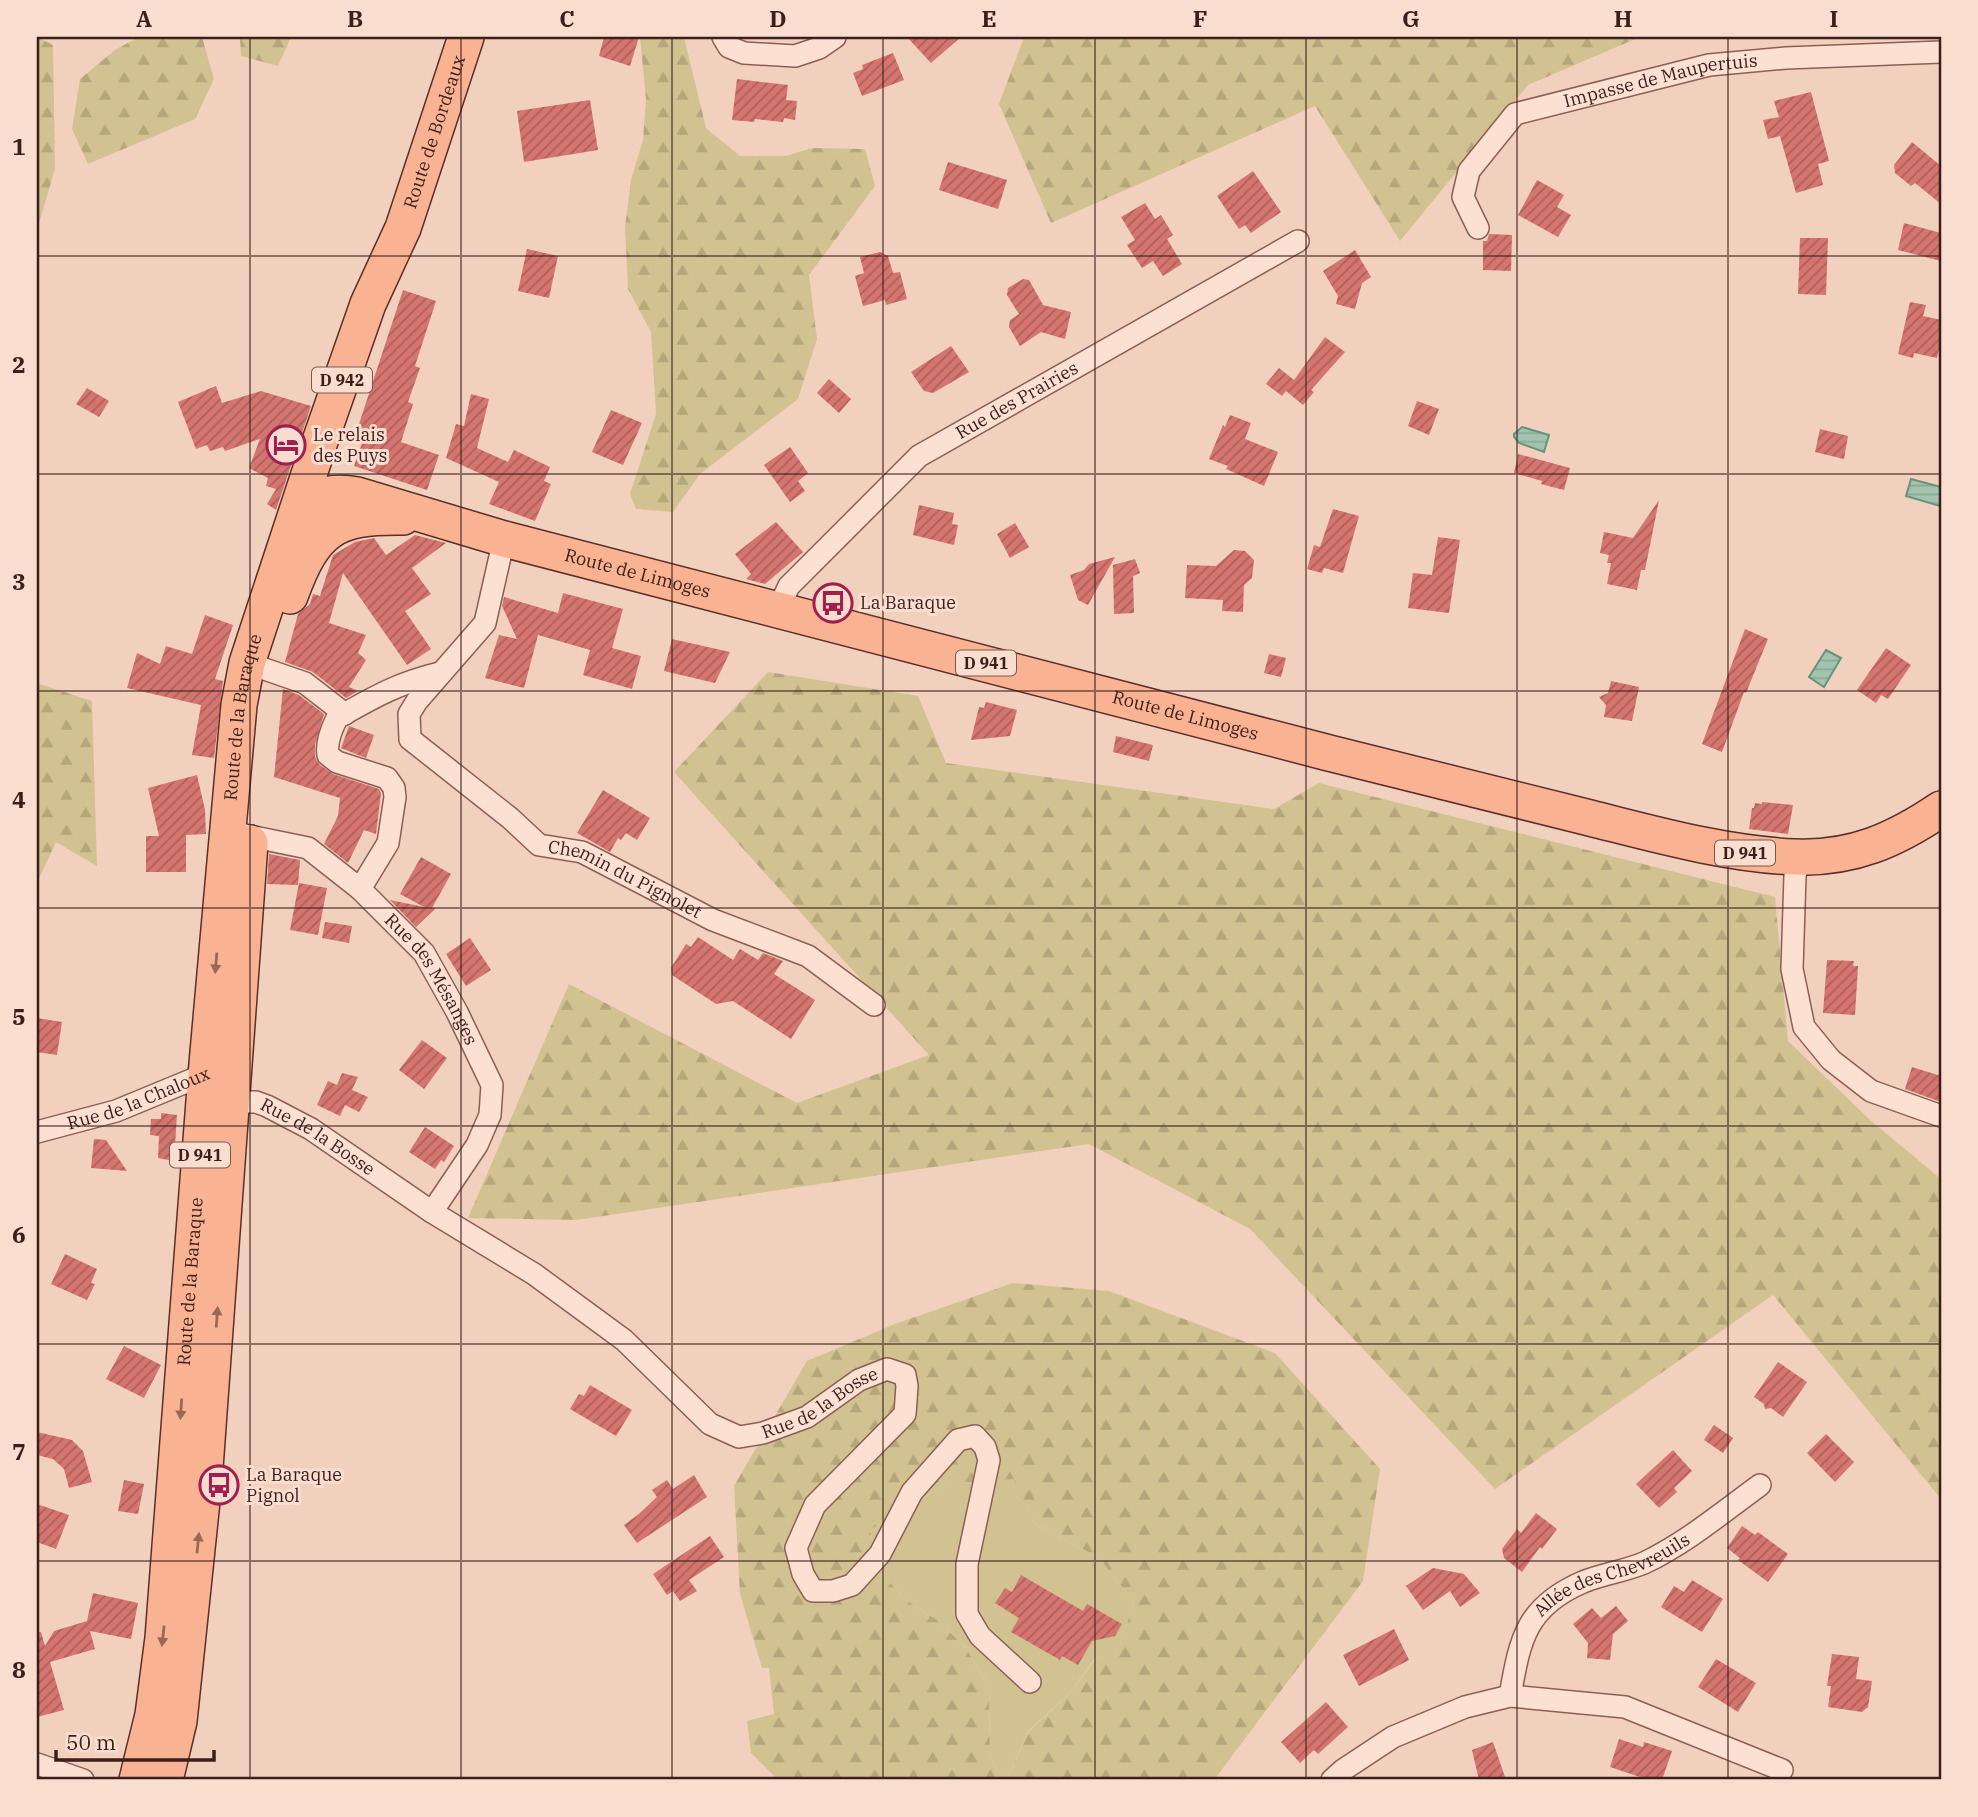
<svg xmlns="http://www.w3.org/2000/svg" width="1978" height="1817" font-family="'IBM Plex Serif',serif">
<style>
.green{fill:#d2c291}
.forest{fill:url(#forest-firs)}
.water{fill:url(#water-rules);stroke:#689379;stroke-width:2}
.building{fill:url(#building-hatch)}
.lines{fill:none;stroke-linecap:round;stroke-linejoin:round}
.street-casing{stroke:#8d5e55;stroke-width:24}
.primary-casing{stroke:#5a2f2a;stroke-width:38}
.street{stroke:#fce1d3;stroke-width:21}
.primary{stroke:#fab392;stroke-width:35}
.oneway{fill:#9a6956}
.grid{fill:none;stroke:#3b1f1b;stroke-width:2;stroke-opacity:0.55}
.labels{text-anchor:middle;stroke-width:6;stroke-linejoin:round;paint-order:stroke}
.shield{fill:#f9ddcf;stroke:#745851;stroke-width:2}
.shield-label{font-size:16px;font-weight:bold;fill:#3b1f1b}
.street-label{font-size:18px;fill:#3b1f1b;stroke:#f9ddcf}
.poi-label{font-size:18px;fill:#3b1f1b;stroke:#f9ddcf;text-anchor:start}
.neatline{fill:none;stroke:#3b1f1b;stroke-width:2.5}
.grid-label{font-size:23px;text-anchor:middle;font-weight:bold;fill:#3b1f1b}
</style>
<defs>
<pattern id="forest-firs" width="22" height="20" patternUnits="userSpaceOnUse" patternTransform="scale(1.75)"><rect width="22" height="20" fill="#d2c291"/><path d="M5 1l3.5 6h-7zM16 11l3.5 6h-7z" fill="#b5a67c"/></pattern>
<pattern id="water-rules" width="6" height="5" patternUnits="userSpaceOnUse" patternTransform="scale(1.75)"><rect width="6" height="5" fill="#a2c4ae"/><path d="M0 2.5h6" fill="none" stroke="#8ca895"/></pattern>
<pattern id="building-hatch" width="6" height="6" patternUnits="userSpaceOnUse" patternTransform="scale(1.75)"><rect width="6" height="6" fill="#d57570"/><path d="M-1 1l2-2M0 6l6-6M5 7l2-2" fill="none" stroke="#ae5f5b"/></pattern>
</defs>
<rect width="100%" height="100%" fill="#f2d0be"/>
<path class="green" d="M990 1479H1015L1035 1524 1098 1557 1134 1602 1116 1657 1095 1658 1070 1693 1028 1731 1007 1780H1003L990 1757 989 1687 966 1648 937 1620 906 1600 879 1571 870 1530 914 1505 944 1484Z"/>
<path class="forest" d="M37 37 53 45 55 169 37 230Z
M139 37H202L214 79 195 119 88 164 72 129 80 79 115 50Z
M240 37H291L278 66 241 56Z
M640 37H684L706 128 740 156H786L812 148 865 149 875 186 809 275 817 339 798 399 700 474 673 512 636 509 630 494 656 414 651 332 628 289 625 227 631 180 643 140 646 99Z
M1024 37H1640L1528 85 1400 241 1315 106 1051 223 999 104Z
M768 672 918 696 946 763 1274 809 1319 783 1775 897 1788 1041 1870 1120 1941 1179V1499L1773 1295 1495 1489 1250 1229 1089 1144 576 1220 468 1218 569 984 797 1103 929 1055 674 772Z
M37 683 92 701 97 866 56 842 37 883Z
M1013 1283 1109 1291 1275 1353 1380 1469 1363 1581 1214 1780H1007L1028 1732 1070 1693 1096 1658 1116 1656 1134 1602 1098 1557 1035 1524 1014 1479 944 1484 914 1505 870 1530 879 1571 906 1600 937 1620 966 1648 989 1687 990 1757 1003 1780H778L751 1753 747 1721 774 1714 769 1668H762L740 1594 734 1486 807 1361 895 1324Z"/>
<path class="water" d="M1522 427 1549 435 1544 452 1519 443 1514 437V434Z
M1911 479 1941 487 1940 506 1906 496Z
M1826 650 1841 658 1824 687 1809 677Z"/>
<path class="building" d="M604 37H639L630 66 599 56Z
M907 37H961L931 63Z
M893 53 904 80 862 96 853 73 863 69 862 65Z
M737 79 788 85 786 100 797 101 795 120 784 118 783 122 755 119 754 122 732 120Z
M1811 92 1829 161 1818 164 1823 185 1796 193 1780 136 1768 139 1763 120 1779 117 1774 101Z
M590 100 598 150 524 162 517 111Z
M1912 142 1941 166V204L1915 183 1911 186 1895 173 1894 165Z
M948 162 1007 180 998 209 939 190Z
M1253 171 1281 212 1251 233 1245 225 1239 229 1217 196Z
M1537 180 1564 195 1557 207 1571 215 1558 237 1518 215Z
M1145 203 1155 219 1161 215 1173 235 1167 239 1182 264 1163 276 1153 261 1142 268 1127 245 1135 240 1121 217Z
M1904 223 1941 233V261L1898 250Z
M1489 234 1512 235 1511 271 1483 270V241H1487Z
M1800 238H1828L1826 295 1798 294Z
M527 249 558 256 549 298 518 291Z
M1355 250 1371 277 1362 283 1355 309 1336 304 1338 296 1323 271Z
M880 252 888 256 893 273 900 272 907 299 886 305 885 300 863 306 855 276 864 273 860 257Z
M1023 279 1029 280 1043 305 1071 312 1065 339 1041 332 1020 346 1009 327 1010 320 1019 314 1007 295 1008 288Z
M403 290 436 301 415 366 420 368 408 402 413 404 401 442 439 455 427 490 354 466 366 432 357 430Z
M1910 302 1926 305 1923 316 1941 320V340L1937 358 1914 353 1913 358 1898 354Z
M1325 337 1345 352 1311 390 1314 392 1303 405 1286 391 1282 396 1266 384 1279 368 1294 380Z
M951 346 969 372 933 393 924 391 911 372Z
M829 379 851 399 839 413 817 393Z
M216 386 222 403 261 391 311 406 276 510 267 504 276 489 266 486 268 478 249 468 260 439 225 451 223 447 210 451 207 445 196 449 178 402Z
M87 388 109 401 99 417 76 404Z
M471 394 489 399 477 448 508 462 514 450 550 467 544 481 551 484 535 521 489 504 499 482 446 458 456 424 464 426Z
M1417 401 1439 409 1429 435 1408 426Z
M611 410 642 423 623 465 592 452Z
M1230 415 1251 423 1245 439 1278 452 1264 486 1226 469 1228 466 1209 459 1223 425 1225 427Z
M1820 429 1848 436 1844 459 1815 452Z
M790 447 808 473 798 481 805 491 790 502 764 465Z
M1518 454 1570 468 1564 490 1541 484 1542 481 1514 473Z
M1659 500 1645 570H1641L1637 590 1607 584 1611 563H1607L1609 555 1600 553 1604 532 1633 538Z
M919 505 954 513 952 524 958 525 954 545 913 535Z
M1333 509 1359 516 1343 573 1324 568 1322 573 1307 569 1314 545 1320 547Z
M776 522 803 552 765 584 746 579 751 574 735 554Z
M1015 523 1029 547 1010 558 997 534Z
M415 535 446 543 412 568 431 594 405 611 431 649 407 665 343 573 329 623 366 635 358 653 366 660 349 687 358 691 346 698 313 672 285 662 298 614 310 604 313 594 320 596 333 555 355 542 374 538 386 555Z
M1438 537 1460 540 1449 613 1408 608 1413 573 1432 575Z
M1234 550 1245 551 1254 560 1252 578 1244 585 1243 612 1222 611 1223 600 1185 598 1187 565 1216 566Z
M1115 557 1088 605 1078 600 1070 575 1084 570 1089 564Z
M1135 559 1140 573 1133 576 1134 613 1114 614 1113 565Z
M563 593 623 609 612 648 641 656 632 689 583 675 590 650 538 635 524 688 485 678 499 635 517 639 502 606 504 597 558 613Z
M205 615 233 625 215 679 223 681 214 758 192 755 201 705 127 688 137 653 160 664 166 646 192 654Z
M1745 629 1768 639 1746 693 1744 692 1722 752 1702 744Z
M672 639 730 652 715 683 664 671Z
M1886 648 1911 665 1888 699 1881 695 1876 703 1857 690Z
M1269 654 1286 658 1281 677 1264 673Z
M1611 681 1639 687 1632 721 1604 717 1606 705 1599 697 1608 693Z
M283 689 299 695 324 714 315 745V757L320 765 333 774 379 789 381 793 376 834 364 830 348 863 324 844 338 816 340 798 274 777Z
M986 702 1017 710 1010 736 971 740 979 707 984 708Z
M349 726 374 735 366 758 341 748Z
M1116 736 1153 745 1149 761 1113 752Z
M197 775 205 810 206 834 186 835V872H146V836H159L148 788Z
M603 790 650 818 637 840 626 833 621 840 618 838 610 852 577 833Z
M1762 802 1793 805 1788 834 1749 829 1752 808H1754L1755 803 1762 804Z
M269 854 300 860 298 885 267 884Z
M421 857 451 874 432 908 435 909 416 927 390 900 424 907 400 894Z
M299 883 327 888 318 935 290 930Z
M325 922 352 926 349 943 322 938Z
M698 937 733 960 740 949 758 960 763 953 783 961 774 974 815 1000 791 1039 733 1001 716 1004 672 975 671 968 686 944 691 947Z
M470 938 491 970 466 986 446 954Z
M1827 960 1854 961 1853 966H1858L1855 1015 1823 1013Z
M37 1018 62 1022 57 1055 37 1052Z
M422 1040 447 1058 424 1089 399 1070Z
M1912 1067 1941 1076V1102L1905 1089Z
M342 1073 358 1077 352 1090 368 1097 359 1112 345 1105 340 1116 317 1105 328 1081 337 1085Z
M161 1113 177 1115 174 1161 158 1158 159 1136 150 1135 151 1119H161Z
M425 1127 454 1146 444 1162 441 1160 435 1169 409 1152Z
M94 1139 106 1140 127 1171 91 1168Z
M65 1254 97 1269 91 1283 95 1284 87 1300 51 1284Z
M124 1346 161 1365 144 1398 106 1379Z
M1778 1362 1807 1382 1783 1417 1771 1408 1765 1409 1764 1404 1754 1397Z
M590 1385 632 1410 616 1436 570 1409 579 1394 584 1396Z
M1714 1425 1733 1438 1723 1453 1704 1440Z
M37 1432 72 1440 83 1451 92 1482 69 1488 64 1469 53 1459 37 1455Z
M1826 1434 1854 1462 1835 1482 1807 1453Z
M1673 1450 1692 1471 1674 1488 1677 1492 1659 1508 1636 1484Z
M694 1475 707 1497 637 1543 624 1525 639 1514 657 1497 652 1490 667 1480 673 1489Z
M124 1480 144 1484 138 1514 118 1511Z
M37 1504 69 1515 56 1549 37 1542Z
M1536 1513 1557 1529 1542 1549 1540 1547 1522 1572 1504 1558 1502 1549 1517 1529 1521 1533Z
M1742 1526 1755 1535 1758 1532 1788 1554 1768 1582 1738 1560 1740 1558 1727 1548Z
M710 1536 724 1557 689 1580 697 1591 680 1601 673 1591 667 1595 653 1574Z
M1433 1568 1464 1574 1480 1593 1460 1607 1450 1591 1423 1610 1406 1586Z
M1021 1575 1083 1611 1087 1604 1122 1624 1115 1636 1092 1641 1078 1665 1062 1656 1060 1660 1011 1632 1019 1618 995 1603 1005 1588 1012 1592Z
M1692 1580 1723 1599 1702 1632 1661 1607 1674 1586 1684 1592Z
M93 1593 138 1603 131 1639 90 1631 95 1649 50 1662 64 1710 37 1717V1632H41L45 1646 54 1631 87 1621Z
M1616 1606 1628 1621 1613 1634 1610 1660 1587 1658 1588 1643 1573 1624 1592 1608 1601 1618Z
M1394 1629 1409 1660 1359 1686 1343 1655Z
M1832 1654 1859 1657 1856 1679 1872 1681 1868 1707 1862 1712 1828 1707 1831 1686H1827Z
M1716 1659 1756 1683 1738 1712 1698 1687Z
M1326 1702 1348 1727 1318 1754 1314 1750 1300 1763 1281 1742Z
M1619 1739 1643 1747 1644 1742 1672 1751 1662 1780H1649L1610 1767Z
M1493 1742 1506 1780H1479L1472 1750Z"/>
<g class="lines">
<g class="street-casing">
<g id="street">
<path d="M723 37 729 47 744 53 795 56 819 48 835 37"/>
<path id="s1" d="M1478 228 1463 197 1469 171 1515 114 1709 65 1786 58 1941 52"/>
<path id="s2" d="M504 539 485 623 417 701 409 714 410 739 510 818 539 845 582 852 713 920 808 956 874 1005"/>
<path id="s3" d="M778 609 789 586 919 456 1298 241"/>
<path d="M247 663 305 683 345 714"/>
<path id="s4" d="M240 834 308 848 360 889 424 953 457 1012 492 1085 490 1115 477 1145 432 1212"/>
<path d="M1799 857 1795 876 1792 969 1804 1027 1831 1060 1871 1091 1941 1116"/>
<path d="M360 889 388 843 395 797 394 788 387 778 337 762 328 755C326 744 332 728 337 718 374 697 398 683 440 673"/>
<path id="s5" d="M231 1102H256L267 1106 311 1129 432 1212 534 1274 624 1340 710 1424 739 1437 763 1433 807 1417 859 1380 887 1369 905 1375 907 1386 905 1414 815 1505 796 1548 803 1574 813 1591H833L852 1585 880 1554 912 1492 958 1440 975 1436 985 1447 989 1460 967 1564V1614L980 1636 1030 1682"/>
<path id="s6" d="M37 1132 116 1111 213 1071"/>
<path id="s7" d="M1510 1696C1520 1640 1525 1607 1583 1582 1603 1574 1625 1571 1644 1563 1686 1543 1723 1512 1760 1485"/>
<path d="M37 1764 83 1780"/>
<path d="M1332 1780 1343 1770 1393 1737 1465 1707 1510 1696 1625 1707 1782 1770"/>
</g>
</g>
<g class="primary-casing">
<g id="primary">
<path id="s8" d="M295 526C309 497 325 489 357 495L504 539C779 610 1054 681 1329 753 1416 775 1503 797 1590 818 1658 835 1725 854 1795 857 1853 859 1895 840 1941 809"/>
<path d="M290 596C314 530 333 516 403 517"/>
<path id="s9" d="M137 1780 153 1715 163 1638 206 1075 239 705 247 663 319 444 368 304 403 228 466 37"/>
<path d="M165 1780 179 1721 204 1482 250 843"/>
</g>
</g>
<use href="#street" class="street"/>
<use href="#primary" class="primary"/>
</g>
<defs><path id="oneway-solid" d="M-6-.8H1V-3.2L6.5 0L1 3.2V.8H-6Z" transform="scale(1.75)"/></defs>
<g class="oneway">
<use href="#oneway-solid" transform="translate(216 963) rotate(95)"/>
<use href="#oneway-solid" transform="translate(217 1317) rotate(-86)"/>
<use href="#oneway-solid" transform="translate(181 1409) rotate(94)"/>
<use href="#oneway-solid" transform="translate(198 1543) rotate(-84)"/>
<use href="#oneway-solid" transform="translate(163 1636) rotate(96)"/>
</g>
<path class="grid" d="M250 37V1780M461 37V1780M672 37V1780M883 37V1780M1095 37V1780M1306 37V1780M1517 37V1780M1728 37V1780M37 256H1941M37 474H1941M37 691H1941M37 908H1941M37 1126H1941M37 1344H1941M37 1561H1941"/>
<defs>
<g id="hotel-ring" transform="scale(2.0125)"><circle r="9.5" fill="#f9ddcf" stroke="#a21e4f" stroke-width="1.5"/><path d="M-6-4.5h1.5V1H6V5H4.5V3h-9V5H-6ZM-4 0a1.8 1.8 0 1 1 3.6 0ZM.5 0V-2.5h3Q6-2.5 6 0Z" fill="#a21e4f"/></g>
<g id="bus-ring" transform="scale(2.0125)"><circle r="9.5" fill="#f9ddcf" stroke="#a21e4f" stroke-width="1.5"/><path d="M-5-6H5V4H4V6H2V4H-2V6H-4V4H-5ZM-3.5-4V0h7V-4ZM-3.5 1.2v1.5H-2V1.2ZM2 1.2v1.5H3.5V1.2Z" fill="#a21e4f"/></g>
</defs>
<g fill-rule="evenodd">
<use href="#hotel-ring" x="286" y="445"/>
<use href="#bus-ring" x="833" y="603"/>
<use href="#bus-ring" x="219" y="1485"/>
</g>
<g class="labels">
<g class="shield">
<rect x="312" y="367.5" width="60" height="25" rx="5"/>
<rect x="956" y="650.5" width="60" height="25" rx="5"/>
<rect x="1715" y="840.5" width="60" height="25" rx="5"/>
<rect x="170" y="1142.5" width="60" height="25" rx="5"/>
</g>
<g class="shield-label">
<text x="342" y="386">D 942</text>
<text x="986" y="669">D 941</text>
<text x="1745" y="859">D 941</text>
<text x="200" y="1161">D 941</text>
</g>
<g class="street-label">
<text dy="6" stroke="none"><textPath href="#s1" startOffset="284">Impasse de Maupertuis</textPath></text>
<text dy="6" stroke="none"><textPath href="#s9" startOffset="1687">Route de Bordeaux</textPath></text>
<text dy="6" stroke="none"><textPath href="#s3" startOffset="322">Rue des Prairies</textPath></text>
<text dy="6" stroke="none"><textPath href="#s8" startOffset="368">Route de Limoges</textPath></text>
<text dy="6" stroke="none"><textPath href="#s8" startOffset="934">Route de Limoges</textPath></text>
<text dy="6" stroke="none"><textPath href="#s9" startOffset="1069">Route de la Baraque</textPath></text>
<text dy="6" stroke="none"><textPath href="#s2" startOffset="490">Chemin du Pignolet</textPath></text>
<text dy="6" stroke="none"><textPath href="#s4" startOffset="252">Rue des Mésanges</textPath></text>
<text dy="6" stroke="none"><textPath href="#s6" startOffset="107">Rue de la Chaloux</textPath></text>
<text dy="6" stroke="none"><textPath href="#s5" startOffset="96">Rue de la Bosse</textPath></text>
<text dy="6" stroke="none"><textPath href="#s9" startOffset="502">Route de la Baraque</textPath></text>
<text dy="6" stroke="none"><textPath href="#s5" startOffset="705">Rue de la Bosse</textPath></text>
<text dy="6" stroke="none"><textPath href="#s7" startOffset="173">Allée des Chevreuils</textPath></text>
</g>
<g class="poi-label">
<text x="313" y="441">Le relais<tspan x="313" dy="21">des Puys</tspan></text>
<text x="860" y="609">La Baraque</text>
<text x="246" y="1481">La Baraque<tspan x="246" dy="21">Pignol</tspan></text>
</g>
</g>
<rect width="1978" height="1817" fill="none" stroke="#f9ddcf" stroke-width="77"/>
<path d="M56 1750v10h158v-10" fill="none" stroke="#3b1f1b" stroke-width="3.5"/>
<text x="66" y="1750" font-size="21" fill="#3b1f1b" stroke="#f9ddcf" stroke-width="5" paint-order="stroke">50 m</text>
<rect x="38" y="38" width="1902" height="1740" class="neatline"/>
<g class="grid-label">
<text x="144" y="27">A</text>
<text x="355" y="27">B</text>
<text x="567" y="27">C</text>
<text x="778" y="27">D</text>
<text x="989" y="27">E</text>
<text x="1200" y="27">F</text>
<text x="1411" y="27">G</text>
<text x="1623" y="27">H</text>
<text x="1834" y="27">I</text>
<text x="19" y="155">1</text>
<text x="19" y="373">2</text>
<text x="19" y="590">3</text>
<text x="19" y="808">4</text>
<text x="19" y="1025">5</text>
<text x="19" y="1243">6</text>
<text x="19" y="1460">7</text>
<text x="19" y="1678">8</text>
</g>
</svg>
